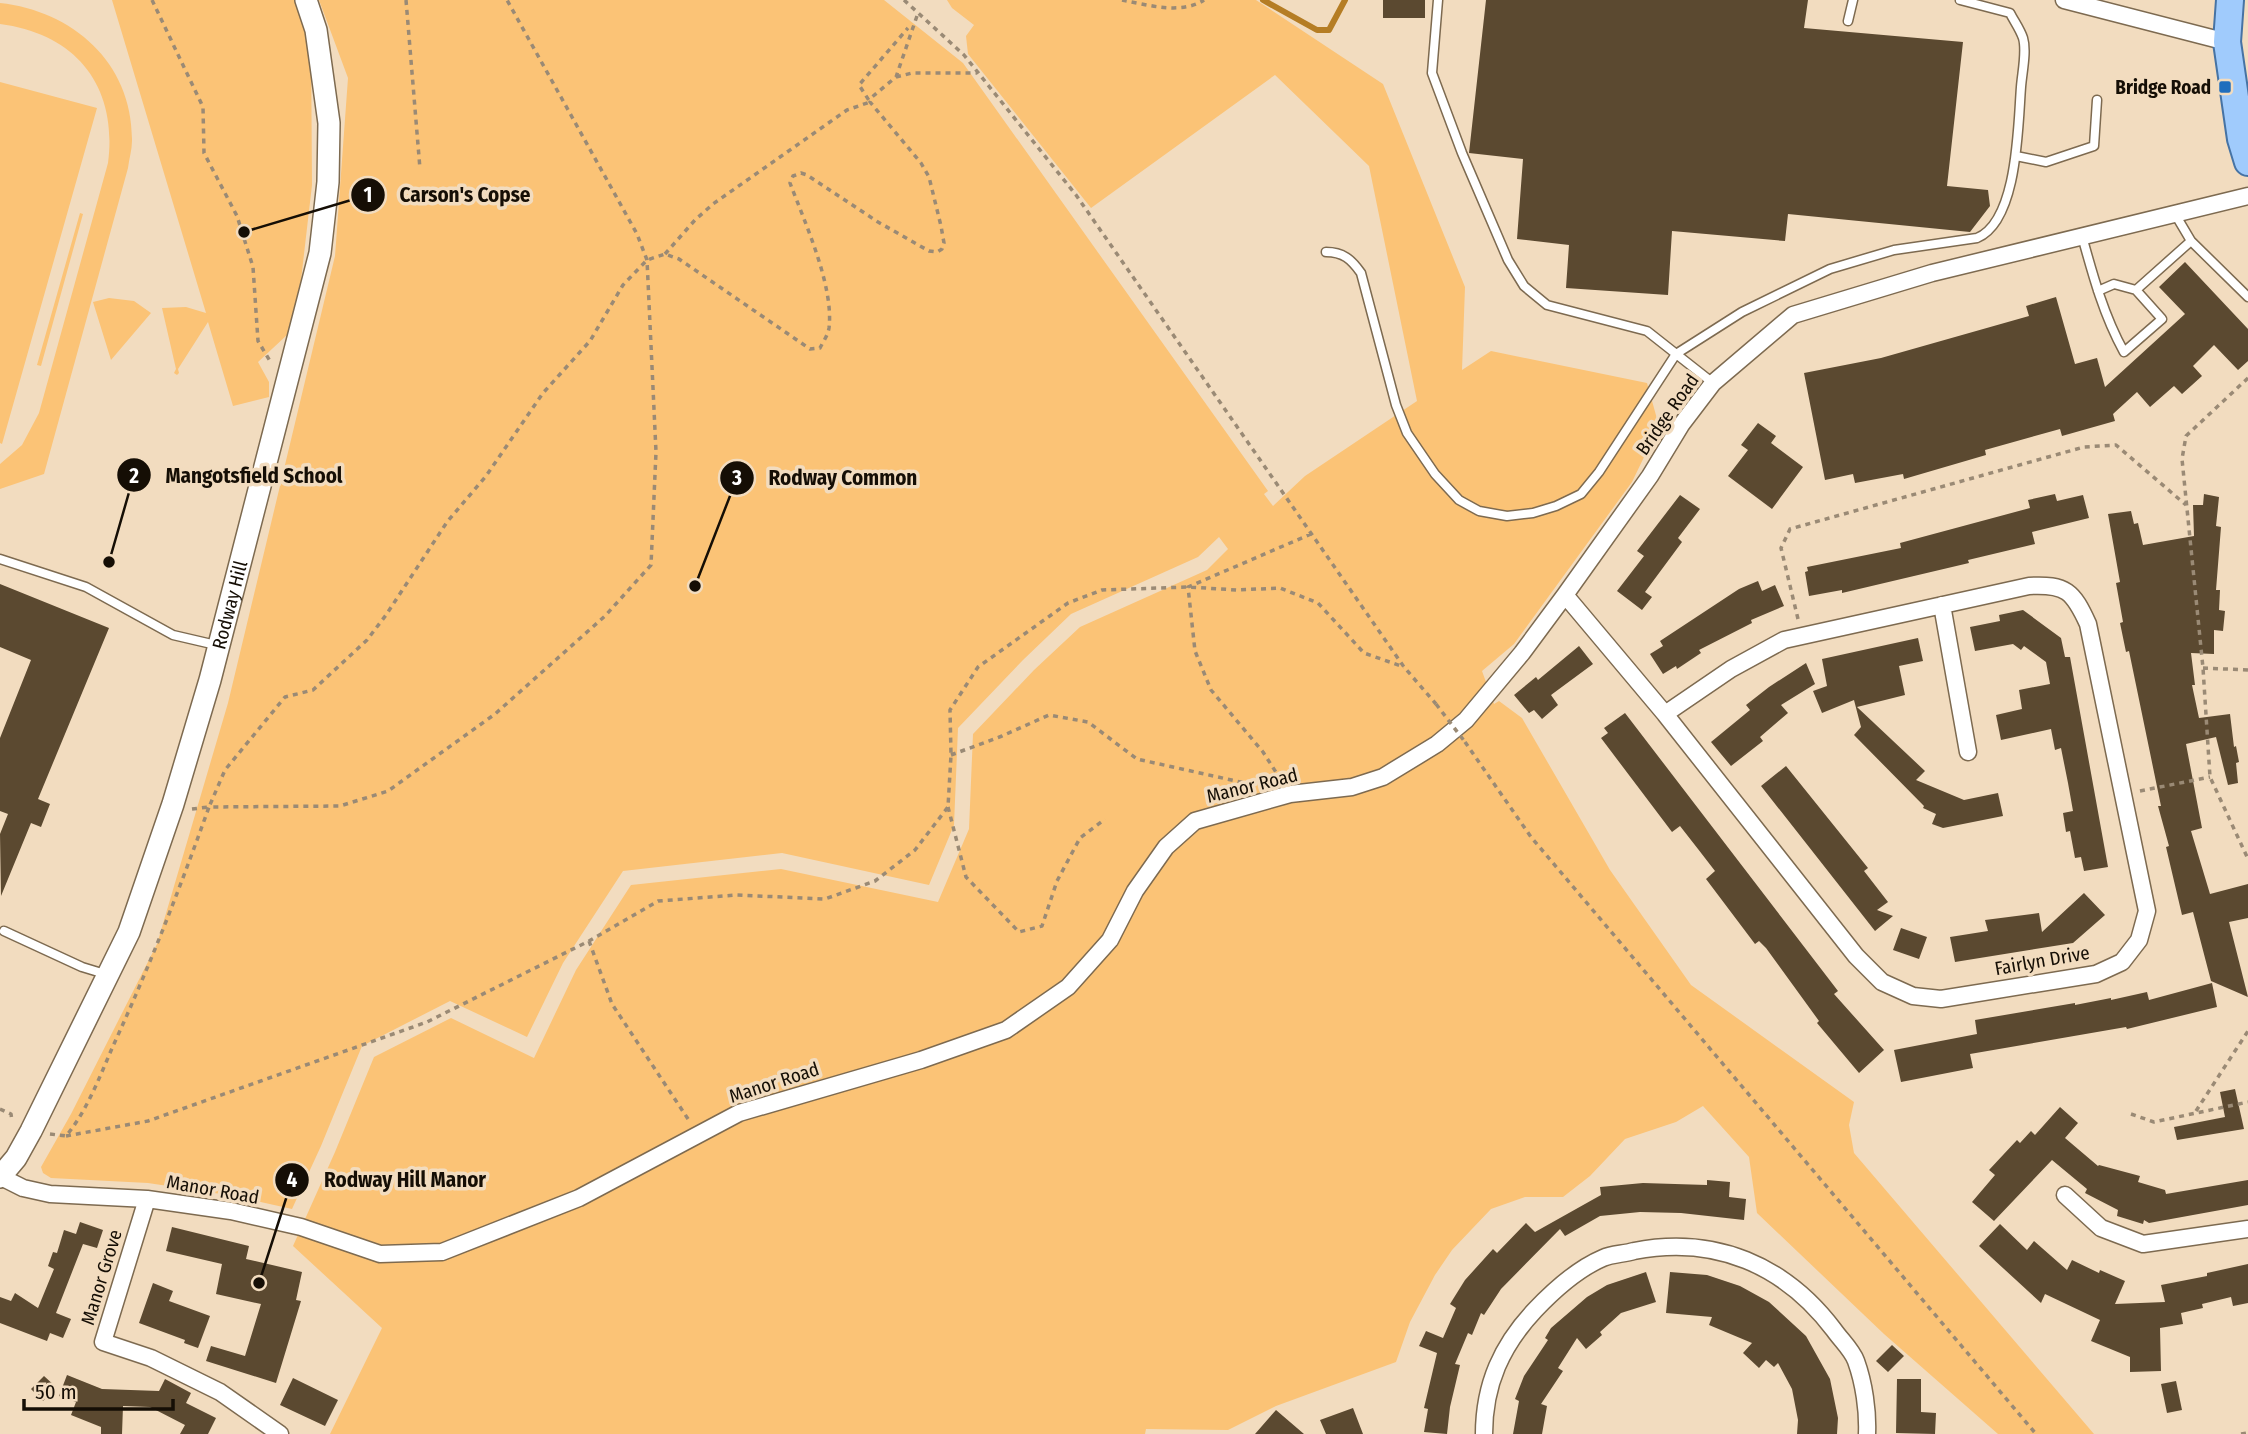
<svg xmlns="http://www.w3.org/2000/svg" width="2248" height="1434" font-family="'Fira Sans Condensed',sans-serif">
<style>
.green{fill:#fbc376}
.lines{fill:none;stroke-linecap:round;stroke-linejoin:round}
.stream{stroke:#b57d24;stroke-width:6}
.building{fill:#5b4930}
.service-casing{stroke:#7d6a50;stroke-width:11}
.minor-casing{stroke:#7d6a50;stroke-width:19}
.tertiary-casing{stroke:#7d6a50;stroke-width:24}
.primary-casing{stroke:#4673a4;stroke-width:30}
.path{stroke:#9a8a75;stroke-width:3.5;stroke-dasharray:5 5;stroke-linecap:butt}
.service{stroke:#fff;stroke-width:8}
.minor{stroke:#fff;stroke-width:16}
.tertiary{stroke:#fff;stroke-width:21}
.primary{stroke:#a0cbfc;stroke-width:26}
.path-bridge{stroke:#9a8a75;stroke-width:3.5;stroke-dasharray:5 5;stroke-linecap:butt}
.poi-dot{fill:#206ebd;stroke:#f2dcbf;stroke-width:2.5}
.labels{text-anchor:middle;stroke-width:7;stroke-linejoin:round;paint-order:stroke}
.poi-label{font-size:19px;font-weight:bold;fill:#150e05;stroke:#f2dcbf;text-anchor:end}
.street-label{font-size:19px;fill:#150e05;stroke:#f2dcbf}
.leader{fill:none;stroke:#150e05;stroke-width:2.5}
.callout-dot{fill:#150e05;stroke:#f2dcbf;stroke-width:2.5}
.mark-label{font-size:21px;text-anchor:middle;font-weight:bold;fill:#fff}
.callout-label{font-size:21px;text-anchor:middle;font-weight:bold;fill:#150e05;stroke:#f2dcbf;stroke-width:7;stroke-linejoin:round;paint-order:stroke}
</style>
<rect width="100%" height="100%" fill="#f2dcbf"/>
<path class="green" d="M112 0H297L311 39 312 185 301 280 287 335 258 362 269 382V397L233 406 208 322 178 369 179 373 177 375 174 373 176 369 162 308 186 307 206 313Z
M319 0H884L963 63 1268 491 1264 494 1273 506 1305 476 1417 401 1369 166 1275 75 1091 208 968 54 966 36 974 25 952 8 947 0H1256L1383 84 1465 287 1462 370 1491 351 1647 383 1659 426 1632 482 1514 644 1482 671 1494 704 1499 701 1522 718 1610 870 1691 985 1854 1102 1849 1125 1854 1153 2094 1434H1998L1884 1334 1757 1213 1749 1157 1703 1106 1676 1122 1625 1139 1590 1176 1563 1197H1525L1491 1209 1452 1250 1435 1275 1410 1322 1396 1362 1276 1406 1228 1430 1146 1429 1145 1434H330L382 1328 293 1246 335 1152 374 1057 451 1018 534 1058 576 970 631 885 781 869 938 902 969 829 973 734 1034 670 1080 627 1207 570 1228 549 1219 537 1198 557 1071 614 1023 660 958 728 954 825 929 885 782 853 623 871 563 963 527 1037 450 1001 362 1046 321 1146 292 1209 234 1196 148 1183 51 1178 43 1173 41 1167 71 1114 157 944 228 703 335 256 348 78Z
M0 3C73 11 133 63 132 141 132 150 129 159 128 168L44 474 0 489V464L22 445 39 413 108 163C118 87 77 34 0 24Z
M0 82 97 108 2 444 0 443Z
M80 213 83 214 41 366 37 365Z
M109 298 134 301 151 313 111 360 93 302Z"/>
<g class="lines">
<path class="stream" d="M1263 0 1317 30H1329L1345 0"/>
</g>
<path class="building" d="M1383 0H1425V18H1383Z
M1486 0H1808L1804 28 1963 42 1947 186 1988 190 1990 206 1970 232 1788 214 1785 241 1672 231 1668 295 1566 288 1569 245 1517 239 1523 159 1469 153Z
M2185 262 2248 329V361L2238 370 2214 345 2193 366 2202 376 2182 394 2174 386 2150 407 2137 392 2113 414 2115 421 2062 436 2060 429 1985 450 1986 455 1904 479 1903 474 1855 483 1853 474 1825 480 1804 373 1881 358 2029 316 2026 306 2056 297 2075 364 2097 358 2105 387 2185 314 2159 287Z
M1758 423 1776 436 1771 443 1803 467 1772 509 1728 476 1748 450 1741 445Z
M2055 494 2057 501 2083 495 2089 518 2032 532 2035 544 1968 560 1969 563 1842 593V590L1809 596 1805 572 1808 571 1807 567 1901 548 1900 543 2030 508 2028 500Z
M2204 494 2219 497 2216 526 2221 527 2216 590H2220L2219 610 2225 611 2223 631 2214 630V654L2191 653 2195 685H2192L2199 718 2230 714 2234 747 2236 746 2239 762 2236 763 2238 783 2228 785 2216 737 2186 744 2202 828 2191 831 2210 894 2248 884V918L2229 922 2248 997 2211 981 2193 912 2182 915 2166 847 2169 846 2158 806H2161L2129 651 2126 652 2120 623 2123 622 2116 583 2120 582 2108 514 2131 511 2134 524 2138 523 2143 545 2194 536 2193 505H2203Z
M1680 495 1700 509 1678 538 1682 542 1645 592 1652 597 1642 610 1617 591 1644 556 1637 551Z
M1758 581 1762 591 1775 585 1784 606 1751 620 1752 623 1699 650 1701 653 1677 669 1676 666 1663 674 1650 654 1663 646 1660 641 1739 589Z
M0 584 109 628 38 799 50 804 41 827 31 823 1 896 0 834 8 814 0 811V738L31 660 0 647Z
M2023 610 2061 638 2065 657H2070L2108 867 2084 871 2081 857 2075 858 2070 831 2066 832 2063 813 2073 811 2068 783 2061 748 2055 750 2051 729 2001 740 1996 715 2022 709 2019 690 2050 684 2046 662 2024 646 2021 650 2013 644 1975 651 1970 627 2000 621 1999 615Z
M1918 638 1923 661 1899 666 1905 695 1857 707 1925 771 1916 780 1964 800 1998 793 2003 816 1943 828 1932 824 1936 814 1923 808 1924 806 1854 735 1861 727 1854 700 1822 713 1813 691 1827 686 1822 659Z
M1579 646 1593 664 1551 695 1558 705 1542 719 1534 710 1529 713 1514 695 1536 677 1538 680Z
M1806 663 1815 684 1781 705 1788 713 1760 737 1763 741 1731 766 1711 742 1750 710 1746 705 1769 687Z
M1625 713 1838 991 1834 994 1884 1050 1859 1073 1817 1023 1819 1021 1766 948 1759 941 1755 944 1706 879 1715 871 1698 849 1680 826 1672 832 1601 738 1608 733 1604 728Z
M1786 766 1868 868 1864 871 1888 902 1877 910 1893 916 1875 931 1761 786Z
M2084 893 2105 915 2073 943 1955 962 1950 937 1988 931 1985 920 2039 913 2042 932Z
M1901 928 1927 937 1919 959 1893 950Z
M2212 983 2217 1007 2127 1029 2126 1027 1970 1054 1973 1068 1901 1082 1894 1050 1977 1034 1975 1020 2075 1003V1005L2111 998V1000L2147 992 2149 1000Z
M2235 1089 2244 1129 2177 1140 2174 1127 2225 1117 2220 1092Z
M2060 1107 2078 1123 2065 1138 2098 1166 2099 1165 2140 1176 2138 1182 2165 1190 2166 1194 2248 1180V1205L2149 1223 2144 1220 2143 1224 2117 1216 2118 1210 2085 1193 2087 1189 2052 1160 1994 1221 1972 1202 1995 1175 1989 1170 2017 1140 2020 1143 2031 1131 2035 1135Z
M1707 1180 1730 1182 1729 1197 1746 1199 1744 1220 1681 1213 1640 1212 1600 1216 1565 1236 1560 1229 1501 1289 1484 1315 1481 1313 1472 1335 1468 1333 1455 1364 1460 1365 1450 1407 1447 1434 1424 1432 1428 1409 1424 1408 1437 1353 1419 1346 1426 1331 1443 1338 1456 1308 1450 1304 1465 1280 1493 1249 1497 1253 1526 1223 1535 1232 1601 1195 1600 1187 1643 1183 1707 1185Z
M80 1222 103 1230 97 1248 83 1244 56 1313 71 1319 63 1338 50 1333 47 1341 0 1323V1297L11 1301 15 1293 38 1308 54 1269 48 1266 53 1252 57 1253 64 1230 76 1234Z
M2000 1224 2027 1250 2034 1241 2067 1270 2072 1260 2099 1273 2100 1270 2125 1281 2115 1304 2165 1302 2161 1285 2207 1276V1273L2248 1264V1303L2233 1306 2231 1297 2202 1304 2203 1308 2181 1313 2183 1324 2160 1328 2161 1371 2130 1372V1357L2091 1341 2100 1320 2045 1294 2041 1303 1979 1246Z
M172 1227 249 1246 246 1259 302 1272 296 1300 301 1301 276 1383 206 1361 211 1346 245 1356 261 1304 216 1294 222 1264 166 1251Z
M1646 1272 1656 1302 1621 1313 1600 1332 1602 1335 1586 1349 1577 1338 1558 1368 1563 1371 1541 1404 1547 1406 1542 1434H1513L1519 1401 1515 1399 1524 1376 1548 1340 1545 1338 1551 1328 1587 1297 1607 1285Z
M1670 1272 1707 1275 1740 1286 1769 1302 1806 1336 1830 1379 1838 1418 1837 1434H1797L1798 1420 1792 1389 1778 1363 1774 1367 1766 1360 1759 1368 1743 1353 1752 1343 1709 1325 1712 1317 1666 1313Z
M153 1283 173 1291 169 1301 210 1316 198 1348 184 1343 185 1340 139 1323Z
M1892 1345 1904 1356 1888 1372 1876 1361Z
M67 1375 102 1389 159 1391 165 1379 191 1393 186 1403 216 1418 208 1434H180L185 1425 150 1407 123 1406 122 1434H101V1427L71 1415 76 1402 59 1396Z
M44 1376 56 1387 43 1401 31 1389Z
M293 1378 338 1400 325 1426 280 1405Z
M1897 1379H1921V1412L1936 1413 1935 1434 1896 1433Z
M2176 1381 2182 1410 2167 1413 2161 1384Z
M1353 1408 1363 1434H1326L1320 1420Z
M1276 1410 1304 1434H1255Z"/>
<g class="lines">
<g class="service-casing">
<path id="service" d="M1438 0 1432 73 1462 153 1508 260 1524 286 1547 305 1647 331 1713 383
M1848 21 1853 0
M2016 156 2046 162 2094 146 2097 100
M2175 214 2191 241 2248 297
M2082 236C2093 276 2104 316 2124 352L2162 319 2136 290 2114 284 2098 291
M1326 252C1343 252 1351 259 1361 273L1396 405 1407 433 1435 474 1459 500 1479 511 1507 516 1533 513 1556 506 1581 494 1599 472 1676 354 1742 312 1830 269 1894 250 1977 238C2018 221 2018 125 2021 87 2022 73 2027 51 2023 38 2020 29 2014 21 2010 13L1960 0
M2136 290 2191 241
M0 559 86 587 173 635 216 645
M4 931 82 967 105 974"/>
</g>
<g class="minor-casing">
<path id="minor" d="M2064 0 2227 42
M1565 595 1665 714 1856 956 1882 982 1913 996 1941 999 2096 974 2122 962 2139 940 2147 911 2088 624C2073 591 2066 584 2029 586L1784 640 1731 669 1665 714
M1942 605 1968 752
M1 1177 23 1188 50 1194 147 1199 231 1211 301 1227 380 1254 442 1252 579 1198 739 1113 921 1060 1006 1030 1068 987 1110 940 1135 891 1166 847 1195 821 1290 794 1352 787 1383 777 1437 744 1466 720 1522 653 1565 595 1650 476 1681 425 1713 383 1793 315 1932 273 2248 196
M2065 1195 2101 1228 2143 1244 2248 1229
M147 1199 103 1342 151 1358 220 1392 280 1434
M1484 1434C1484 1384 1502 1345 1535 1310 1554 1290 1577 1269 1603 1258 1612 1254 1624 1254 1634 1251 1715 1235 1785 1265 1834 1330 1841 1340 1852 1350 1856 1361 1864 1383 1868 1411 1867 1434"/>
</g>
<g class="tertiary-casing">
<g id="tertiary">
<path id="s1" d="M0 1177 16 1158 31 1131 129 932 173 804 210 680 320 253 328 182 329 123 316 30 306 0"/>
</g>
</g>
<g class="primary-casing">
<path id="primary" d="M2230 0 2227 42 2241 139 2248 162"/>
</g>
<path class="path" d="M152 0 203 107 204 153 237 216 253 267 258 341 270 361
M406 0 420 169
M904 0 964 55 1076 195 1404 667 1436 704
M1122 0C1148 5 1181 15 1204 0
M896 77 912 73H977
M665 254 695 220 713 204 847 110 870 102 859 85 908 28
M2248 378 2186 436 2182 459 2203 668 2210 777 2248 859
M1798 619 1781 548 1790 529 2084 447 2116 445 2186 505
M2203 668 2248 670
M1465 742 1531 837 2036 1434
M951 755 1002 736 1049 715 1088 722 1137 759 1254 785
M1281 780 1263 752 1211 690 1195 651 1188 587 1311 534
M2140 791 2210 777
M948 807 966 877 1019 932 1042 926 1057 881 1080 838 1105 819
M192 809 209 807 225 770 285 697 313 690 367 640 386 615 447 522 486 476 543 393 590 341 623 285 647 260 665 254 679 259 810 349 820 348C823 342 828 335 829 328 834 286 805 223 790 183L793 176 801 173 807 175 878 222 929 251 937 252 942 249 944 243 941 226 929 177 921 163 870 102 872 97 896 77 918 13
M589 941 612 1004 690 1122
M0 1109 11 1114 12 1121
M2196 1111 2248 1031
M2131 1114 2154 1122 2248 1102
M50 1134 66 1136C87 1111 100 1076 113 1046 149 968 180 888 209 807L340 806 388 791 495 714 605 616 651 565 656 452 647 260 637 234 507 0
M66 1136 148 1121 427 1022 589 941 658 901 737 895 825 899 875 881 915 850 948 807 951 755 950 710 978 667 1068 603 1102 590 1188 587 1237 590 1280 588 1318 603 1364 653 1404 667
M2241 1434 2248 1433"/>
<use href="#service" class="service"/>
<use href="#minor" class="minor"/>
<use href="#tertiary" class="tertiary"/>
<use href="#primary" class="primary"/>
<path class="path-bridge" d="M1436 704 1465 742"/>
</g>
<rect class="poi-dot" x="2218" y="80" width="14" height="14" rx="3.5"/>
<g class="labels">
<g class="poi-label">
<text x="2211" y="94">Bridge Road</text>
</g>
<g class="street-label">
<text transform="translate(1667 414) rotate(-55)" y="7">Bridge Road</text>
<text dy="7" stroke="none"><textPath href="#s1" startOffset="620">Rodway Hill</textPath></text>
<text transform="translate(1252 785) rotate(-14)" y="7">Manor Road</text>
<text transform="translate(2042 960) rotate(-10)" y="7">Fairlyn Drive</text>
<text transform="translate(774 1082) rotate(-18)" y="7">Manor Road</text>
<text transform="translate(213 1189) rotate(10)" y="7">Manor Road</text>
<text transform="translate(101 1277) rotate(-73)" y="7">Manor Grove</text>
</g>
</g>
<path class="leader" d="M244 232L368 195M109 562L134 475M695 586L737 478M259 1283L292 1180"/>
<g class="callout-dot">
<circle cx="244" cy="232" r="7"/>
<circle cx="109" cy="562" r="7"/>
<circle cx="695" cy="586" r="7"/>
<circle cx="259" cy="1283" r="7"/>
<circle cx="368" cy="195" r="18"/>
<circle cx="134" cy="475" r="18"/>
<circle cx="737" cy="478" r="18"/>
<circle cx="292" cy="1180" r="18"/>
</g>
<g class="mark-label">
<text x="368" y="202">1</text>
<text x="134" y="483">2</text>
<text x="737" y="485">3</text>
<text x="292" y="1187">4</text>
</g>
<g class="callout-label">
<text x="465" y="202">Carson's Copse</text>
<text x="254" y="483">Mangotsfield School</text>
<text x="843" y="485">Rodway Common</text>
<text x="405" y="1187">Rodway Hill Manor</text>
</g>
<path d="M24 1399v10h149v-10" fill="none" stroke="#150e05" stroke-width="3.5"/>
<text x="35" y="1399" font-size="21" fill="#150e05" stroke="#f2dcbf" stroke-width="5" paint-order="stroke">50 m</text>
</svg>
